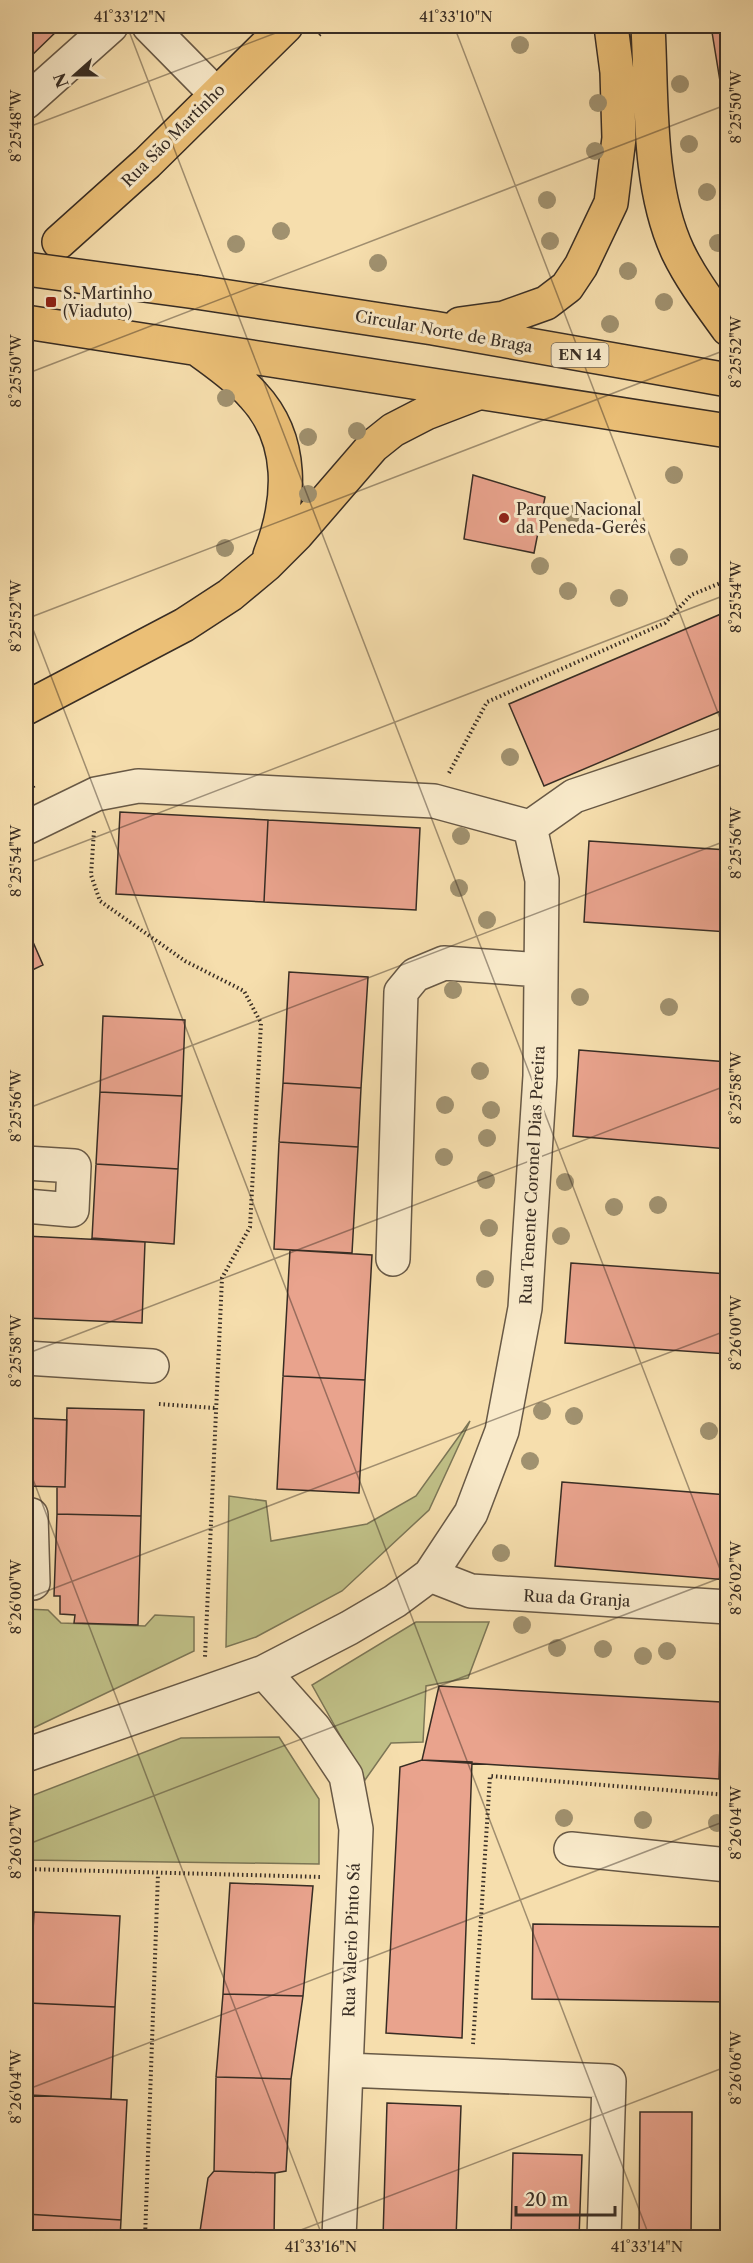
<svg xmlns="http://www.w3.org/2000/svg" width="753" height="2263" font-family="'Libre Caslon Text',serif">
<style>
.green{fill:#c0c087;stroke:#7c7656;stroke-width:1.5}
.building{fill:#e9a38d;stroke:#382d24;stroke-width:1.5}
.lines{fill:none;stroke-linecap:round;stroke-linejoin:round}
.minor-casing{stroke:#685946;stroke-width:36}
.major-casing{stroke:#382d24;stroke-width:36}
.highway-casing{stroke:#382d24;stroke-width:36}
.path{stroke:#382d24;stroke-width:4;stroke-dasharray:1.5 3;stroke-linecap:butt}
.minor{stroke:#f9eaca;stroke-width:33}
.major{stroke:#ebbf76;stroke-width:33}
.highway{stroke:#ebbf76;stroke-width:33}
.highway-bridge-casing{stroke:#382d24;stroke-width:36;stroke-linecap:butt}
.highway-bridge{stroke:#ebbf76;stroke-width:33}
.tree{fill:#a0916f}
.ticks{fill:none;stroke:#382d24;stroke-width:1.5;stroke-opacity:0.45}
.poi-dot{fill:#8f2418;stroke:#f9eaca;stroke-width:2}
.labels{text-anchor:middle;stroke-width:6;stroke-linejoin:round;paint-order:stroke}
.shield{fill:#f9eaca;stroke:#726656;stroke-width:1.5}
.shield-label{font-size:15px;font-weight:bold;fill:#382d24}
.street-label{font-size:16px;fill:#382d24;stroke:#f9eaca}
.poi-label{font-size:16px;fill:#382d24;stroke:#f9eaca;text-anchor:start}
.neatline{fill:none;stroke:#382d24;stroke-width:2}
.ticks-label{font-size:15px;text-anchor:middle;fill:#382d24}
</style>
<rect width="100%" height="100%" fill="#f6dead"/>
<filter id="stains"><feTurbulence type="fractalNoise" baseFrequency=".00333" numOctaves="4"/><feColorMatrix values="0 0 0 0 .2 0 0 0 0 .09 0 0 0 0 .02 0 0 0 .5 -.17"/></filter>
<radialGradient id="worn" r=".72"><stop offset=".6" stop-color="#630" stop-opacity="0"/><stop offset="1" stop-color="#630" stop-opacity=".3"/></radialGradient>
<path class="green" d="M470 1421 429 1510 342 1591 256 1637 226 1647 229 1496 266 1501 271 1541 367 1524 416 1496Z
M26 1609 48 1610 61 1623 145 1626 155 1615 194 1617V1651L27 1731Z
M416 1622H489L468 1678 426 1686 423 1742 391 1743 365 1780 312 1685Z
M279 1737 319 1799V1864L26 1860V1798L181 1738Z"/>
<path class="building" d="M26 26H62L26 61Z
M711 26H728V130Z
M473 475 545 497 534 553 464 539Z
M728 611V708L544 786 509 704Z
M120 812 268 820 264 902 116 894Z
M268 820 420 828 416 910 264 902Z
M589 841 728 850V932L584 922Z
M26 926 43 965 26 973Z
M289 972 368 977 361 1088 283 1083Z
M103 1016 185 1020 182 1096 100 1092Z
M579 1050 728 1062V1149L573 1136Z
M283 1083 361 1088 358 1147 279 1142Z
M100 1092 182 1096 178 1169 96 1164Z
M279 1142 358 1147 352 1253 274 1249Z
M96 1164 178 1169 174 1244 92 1238Z
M26 1236 145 1242 142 1323 26 1318Z
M290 1250 372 1255 365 1380 283 1376Z
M571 1263 728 1274V1354L565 1343Z
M283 1376 365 1380 359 1493 277 1489Z
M67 1408 144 1410 141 1516 57 1514V1487H65Z
M26 1418 67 1420 65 1487 26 1486Z
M562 1482 728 1495V1580L555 1566Z
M57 1514 141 1516 138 1625 74 1623 75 1615 60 1614V1596H54Z
M439 1686 721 1702 719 1779 422 1760Z
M422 1760 472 1762 462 2038 386 2033 400 1767Z
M230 1883 313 1886 303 1996 223 1994Z
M34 1912 120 1916 115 2007 29 2003Z
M533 1924 728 1927V2002L532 1999Z
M223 1994 303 1996 291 2079 216 2077Z
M29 2003 115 2007 111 2099 26 2095Z
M216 2077 291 2079 286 2171 275 2173 214 2171Z
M30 2095 127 2100 121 2220 26 2214Z
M387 2103 461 2106 456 2238H383Z
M640 2112H692L691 2238H639Z
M513 2153 582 2155 579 2238H511Z
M214 2171 275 2173 274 2238H199L208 2178Z
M26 2214 121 2220 120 2238H26Z"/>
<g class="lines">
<g class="minor-casing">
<path id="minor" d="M149 26 215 93
M26 102 111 26
M530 827 574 796 728 744
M26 828 96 794 138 786 434 801 530 827 542 880 540 1076 525 1308 502 1431 471 1513 430 1575 395 1601 349 1628 264 1672 26 1755
M26 1163 74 1166 72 1210 26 1206
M393 1259 401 992 415 975 444 963 541 970
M26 1358 152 1366
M26 1515H31L33 1583 26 1582
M430 1575 471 1591 728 1607
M264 1672 314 1728 346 1776 356 1829 339 2238
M571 1849 728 1865
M346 2070 609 2081 604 2238"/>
</g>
<g class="major-casing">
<path id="major" d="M59 242 147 163 286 26"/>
</g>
<g class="highway-casing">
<path id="highway" d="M648 26C652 97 647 186 678 252 691 279 710 304 728 329
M196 292 433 328 728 380
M26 322 728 431
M460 324 504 318 546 303 567 287 581 266 611 203 619 138 617 72 611 26
M200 351C219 365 238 378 253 395 295 440 291 501 270 555
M26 708 184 625 230 595 266 565 297 534 373 446 393 430 426 413 478 393"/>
</g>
<path class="path" d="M319 35 329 26
M26 770 34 789
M449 773 487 702 665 623 691 595 728 580
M94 831 91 875 100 901 185 961 244 991 261 1023 250 1227 222 1278 205 1657
M159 1404 215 1408
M26 1869 322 1877
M473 2044 490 1776 728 1795
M145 2238 158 1874"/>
<use href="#minor" class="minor"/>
<use href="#major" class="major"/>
<use href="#highway" class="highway"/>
<g class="highway-bridge-casing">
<path id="highway-bridge" d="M26 269 196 292"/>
</g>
<use href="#highway-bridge" class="highway-bridge"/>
</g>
<g class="tree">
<circle cx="520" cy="45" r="9"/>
<circle cx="680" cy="84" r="9"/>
<circle cx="598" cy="103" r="9"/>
<circle cx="689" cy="144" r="9"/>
<circle cx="595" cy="151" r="9"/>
<circle cx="707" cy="192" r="9"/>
<circle cx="547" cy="200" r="9"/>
<circle cx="281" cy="231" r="9"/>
<circle cx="550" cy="241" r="9"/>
<circle cx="718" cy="243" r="9"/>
<circle cx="236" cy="244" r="9"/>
<circle cx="378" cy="263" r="9"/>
<circle cx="628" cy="271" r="9"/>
<circle cx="664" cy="302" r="9"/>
<circle cx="610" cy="324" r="9"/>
<circle cx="226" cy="398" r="9"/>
<circle cx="357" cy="431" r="9"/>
<circle cx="308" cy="437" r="9"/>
<circle cx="674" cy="475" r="9"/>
<circle cx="308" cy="494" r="9"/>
<circle cx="573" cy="514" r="9"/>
<circle cx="225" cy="548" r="9"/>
<circle cx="679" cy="557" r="9"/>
<circle cx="540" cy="566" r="9"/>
<circle cx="568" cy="591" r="9"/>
<circle cx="619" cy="598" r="9"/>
<circle cx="510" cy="757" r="9"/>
<circle cx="461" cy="836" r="9"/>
<circle cx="459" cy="888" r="9"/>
<circle cx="487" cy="920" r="9"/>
<circle cx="453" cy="990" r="9"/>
<circle cx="580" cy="997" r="9"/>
<circle cx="669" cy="1007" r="9"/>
<circle cx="480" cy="1071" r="9"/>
<circle cx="445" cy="1105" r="9"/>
<circle cx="491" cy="1110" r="9"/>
<circle cx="487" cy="1138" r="9"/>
<circle cx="444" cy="1157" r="9"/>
<circle cx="486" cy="1180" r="9"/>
<circle cx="565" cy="1182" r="9"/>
<circle cx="658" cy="1205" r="9"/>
<circle cx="614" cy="1207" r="9"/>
<circle cx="489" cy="1228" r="9"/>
<circle cx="561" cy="1236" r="9"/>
<circle cx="485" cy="1279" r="9"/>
<circle cx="542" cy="1411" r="9"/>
<circle cx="574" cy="1416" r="9"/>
<circle cx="709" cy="1431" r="9"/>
<circle cx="530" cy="1461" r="9"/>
<circle cx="501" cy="1553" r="9"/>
<circle cx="522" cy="1625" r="9"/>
<circle cx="557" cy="1648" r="9"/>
<circle cx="603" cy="1649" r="9"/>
<circle cx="667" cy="1651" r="9"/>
<circle cx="643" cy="1656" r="9"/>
<circle cx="564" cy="1818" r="9"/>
<circle cx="643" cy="1820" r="9"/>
<circle cx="717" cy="1823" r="9"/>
</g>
<path class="ticks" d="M127 26 728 1590M454 26 728 739M26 128 294 26M26 374 728 104M26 611 650 2238M26 619 728 349M26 864 728 594M26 1109 728 840M26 1354 728 1085M26 1461 323 2238M26 1599 728 1330M26 1845 728 1575M26 2090 728 1820M280 2238 728 2066"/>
<g class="poi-dot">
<rect x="45" y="296" width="12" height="12" rx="3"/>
<circle cx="504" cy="518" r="6"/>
</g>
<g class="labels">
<rect class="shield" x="551.5" y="343" width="57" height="24" rx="4.5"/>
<g class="shield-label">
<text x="580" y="360">EN 14</text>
</g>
<g class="street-label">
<text transform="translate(173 135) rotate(-45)" y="6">Rua São Martinho</text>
<text transform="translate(444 331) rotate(10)" y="6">Circular Norte de Braga</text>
<text transform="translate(532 1175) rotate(-87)" y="6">Rua Tenente Coronel Dias Pereira</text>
<text transform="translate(577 1598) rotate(3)" y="6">Rua da Granja</text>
<text transform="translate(351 1940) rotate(-88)" y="6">Rua Valerio Pinto Sá</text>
</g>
<g class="poi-label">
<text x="63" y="299">S. Martinho<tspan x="63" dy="18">(Viaduto)</tspan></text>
<text x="516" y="515">Parque Nacional<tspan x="516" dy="18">da Peneda-Gerês</tspan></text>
</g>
</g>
<rect width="753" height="2263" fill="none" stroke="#f6dead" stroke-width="66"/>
<g transform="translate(75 75) rotate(249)" stroke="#f9eaca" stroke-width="4.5" paint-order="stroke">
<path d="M0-4.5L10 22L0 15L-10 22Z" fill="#382d24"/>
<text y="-9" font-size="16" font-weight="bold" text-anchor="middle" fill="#382d24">N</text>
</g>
<path d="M516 2206v9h99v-9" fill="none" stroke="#382d24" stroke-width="3"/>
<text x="525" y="2206" font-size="18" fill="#382d24" stroke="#f9eaca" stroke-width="4.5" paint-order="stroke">20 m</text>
<rect x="33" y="33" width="687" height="2197" class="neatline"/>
<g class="ticks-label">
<text x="130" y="22">41°33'12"N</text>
<text x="456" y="22">41°33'10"N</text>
<text transform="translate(736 107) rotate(-90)" y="5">8°25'50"W</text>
<text transform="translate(16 126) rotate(-90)" y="5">8°25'48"W</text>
<text transform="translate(736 352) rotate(-90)" y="5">8°25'52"W</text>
<text transform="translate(16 371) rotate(-90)" y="5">8°25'50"W</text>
<text transform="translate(736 597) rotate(-90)" y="5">8°25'54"W</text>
<text transform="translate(16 616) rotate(-90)" y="5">8°25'52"W</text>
<text transform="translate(736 843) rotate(-90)" y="5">8°25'56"W</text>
<text transform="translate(16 861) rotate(-90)" y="5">8°25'54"W</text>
<text transform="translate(736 1088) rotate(-90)" y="5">8°25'58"W</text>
<text transform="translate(16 1106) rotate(-90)" y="5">8°25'56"W</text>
<text transform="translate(736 1333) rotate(-90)" y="5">8°26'00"W</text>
<text transform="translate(16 1351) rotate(-90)" y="5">8°25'58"W</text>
<text transform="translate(736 1578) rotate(-90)" y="5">8°26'02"W</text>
<text transform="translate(16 1597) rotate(-90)" y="5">8°26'00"W</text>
<text transform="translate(736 1823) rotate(-90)" y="5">8°26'04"W</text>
<text transform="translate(16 1842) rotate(-90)" y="5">8°26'02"W</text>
<text transform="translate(736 2068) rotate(-90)" y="5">8°26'06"W</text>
<text transform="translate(16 2087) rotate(-90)" y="5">8°26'04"W</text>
<text x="321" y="2252">41°33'16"N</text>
<text x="647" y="2252">41°33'14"N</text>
</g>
<rect width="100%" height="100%" filter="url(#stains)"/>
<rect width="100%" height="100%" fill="url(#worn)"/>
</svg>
